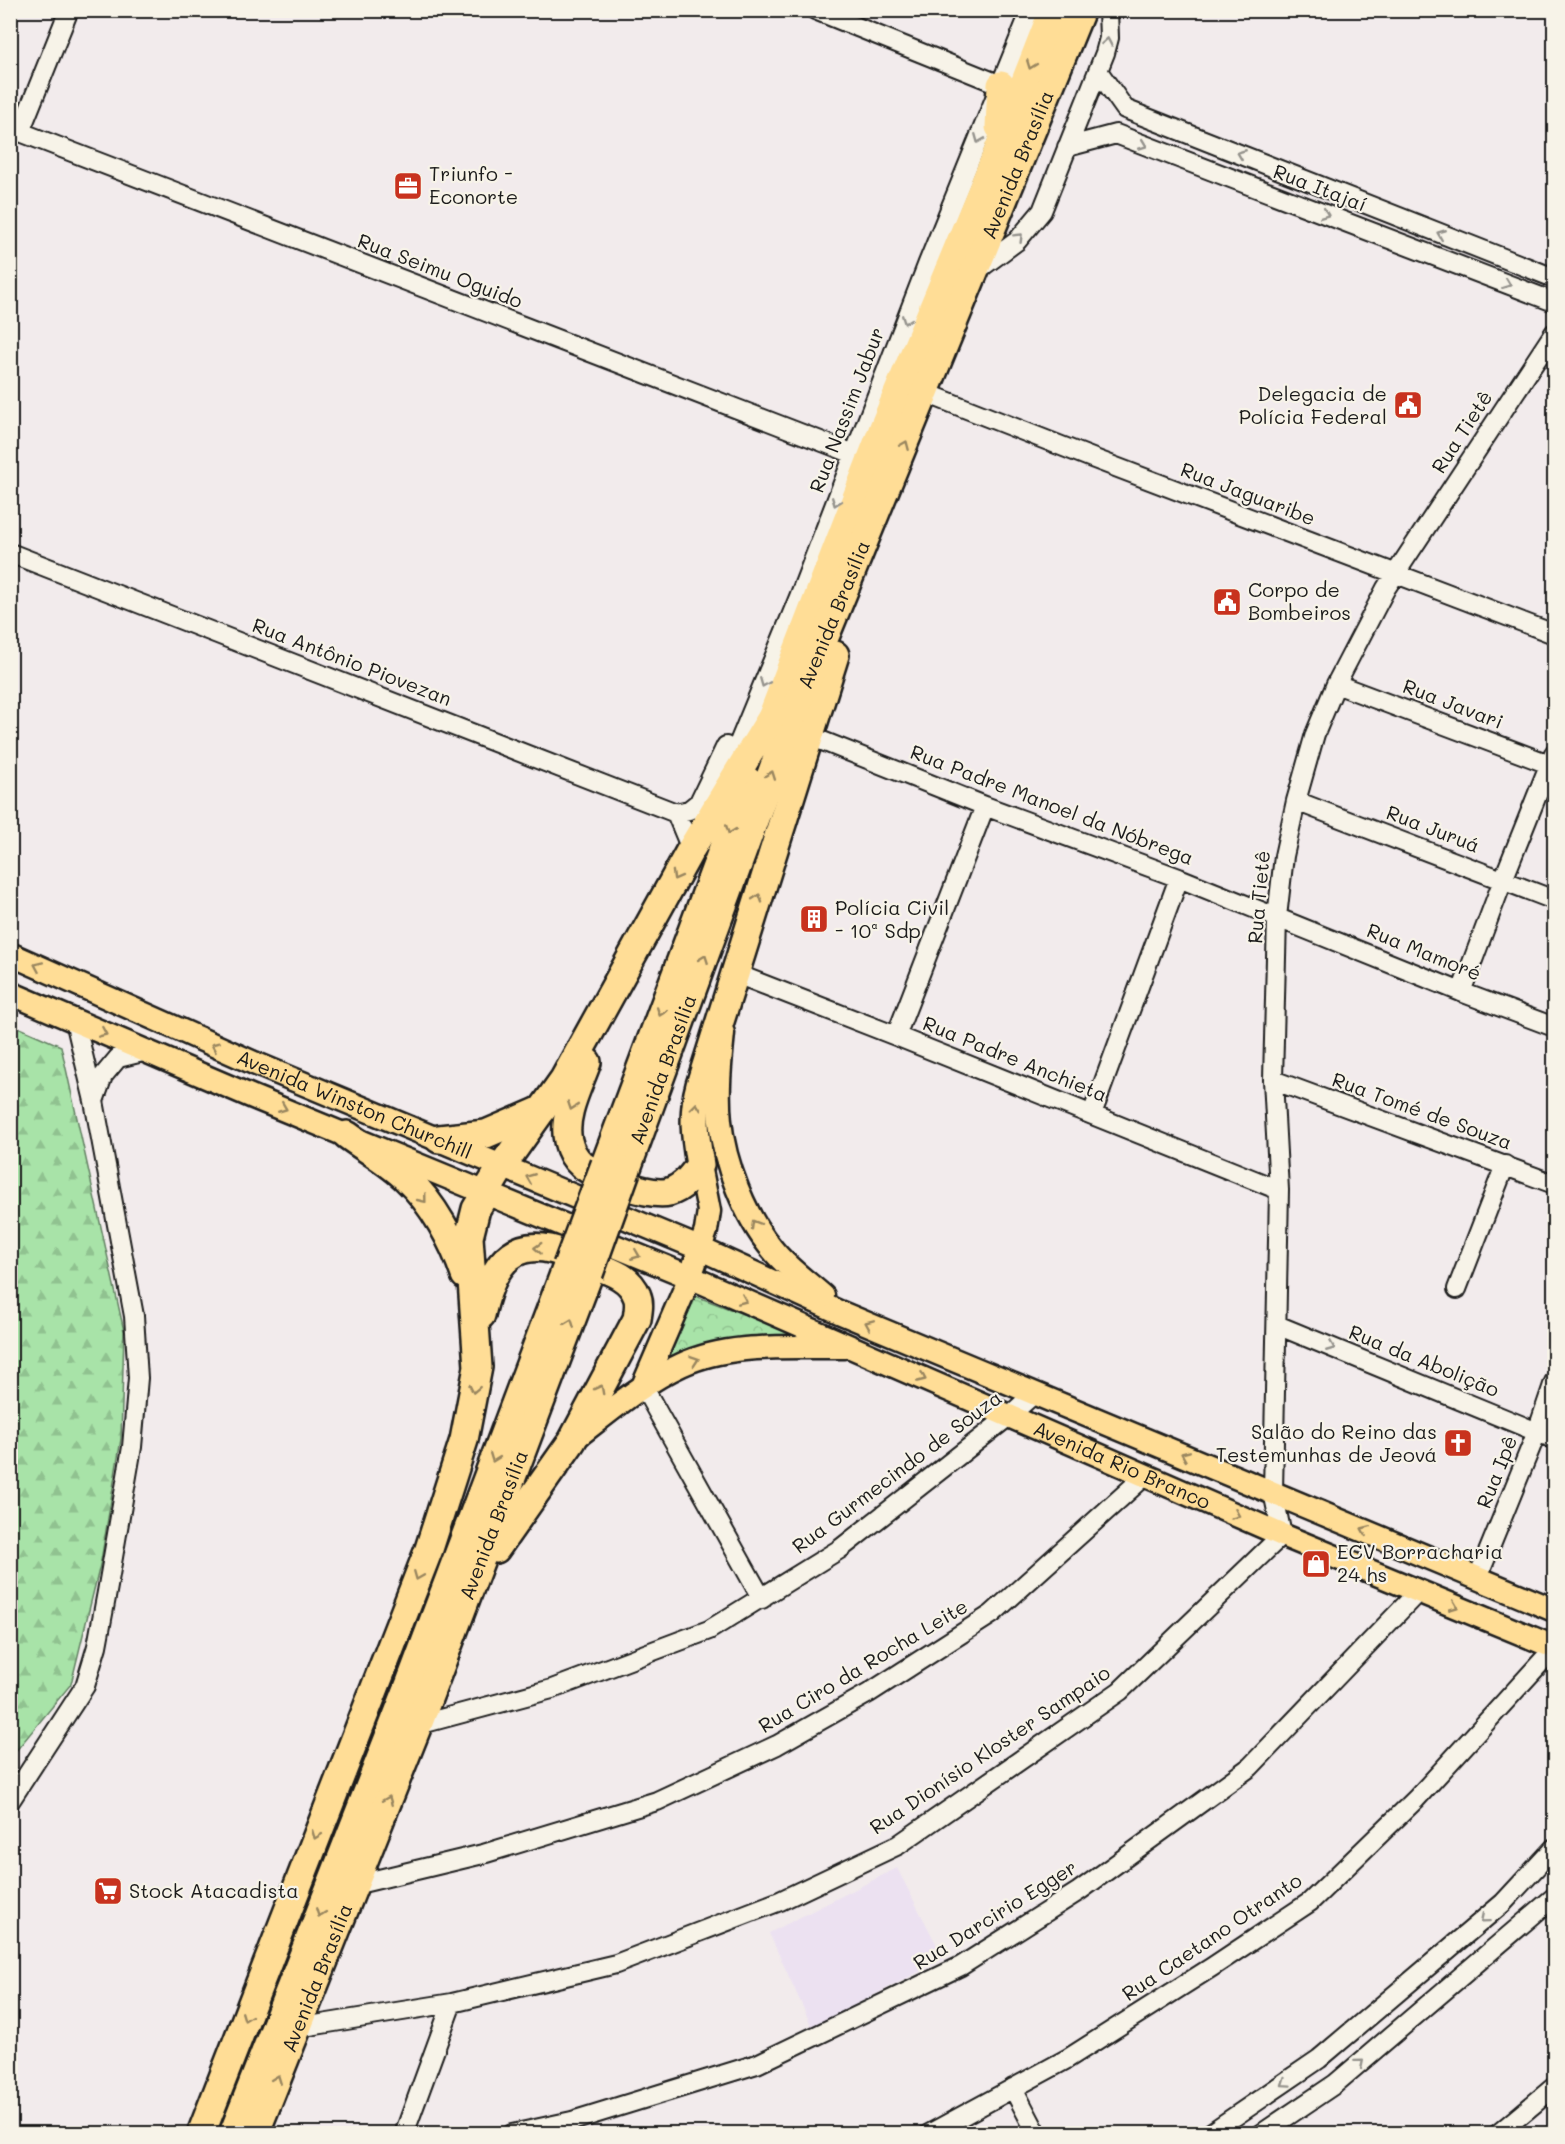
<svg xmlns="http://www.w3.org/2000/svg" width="1565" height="2144" font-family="Mali,sans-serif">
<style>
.built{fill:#ece1f1}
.forest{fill:url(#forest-firs);stroke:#628062;stroke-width:1.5}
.park{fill:url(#park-crowns);stroke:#628062;stroke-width:1.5}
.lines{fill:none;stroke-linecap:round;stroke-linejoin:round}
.minor-casing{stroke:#1c1c1c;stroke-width:22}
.major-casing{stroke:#1c1c1c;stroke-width:27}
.highway-casing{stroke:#1c1c1c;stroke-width:32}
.minor{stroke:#f7f3e8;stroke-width:18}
.major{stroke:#ffdd96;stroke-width:22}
.highway{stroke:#ffdd96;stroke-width:27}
.highway-bridge-casing{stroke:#1c1c1c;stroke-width:32;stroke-linecap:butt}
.highway-bridge{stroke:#ffdd96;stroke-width:27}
.oneway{stroke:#94928c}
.oneway2{stroke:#99865f}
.labels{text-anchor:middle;stroke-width:4.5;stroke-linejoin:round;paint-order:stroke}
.street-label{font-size:20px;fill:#1c1c1c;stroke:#f7f3e8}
.poi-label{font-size:20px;fill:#1c1c1c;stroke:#f7f3e8;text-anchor:start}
</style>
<defs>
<pattern id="forest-firs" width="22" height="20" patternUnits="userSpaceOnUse" patternTransform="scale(1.5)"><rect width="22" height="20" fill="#a8e3a8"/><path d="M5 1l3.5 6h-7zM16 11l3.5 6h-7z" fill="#90c290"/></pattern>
<pattern id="park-crowns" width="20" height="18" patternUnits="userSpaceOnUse" patternTransform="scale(1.5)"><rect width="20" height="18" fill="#a8e3a8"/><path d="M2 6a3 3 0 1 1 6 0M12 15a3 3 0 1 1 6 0" fill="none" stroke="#90c290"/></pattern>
</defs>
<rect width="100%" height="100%" fill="#f2ebec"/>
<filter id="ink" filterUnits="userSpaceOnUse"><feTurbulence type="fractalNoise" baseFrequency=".0167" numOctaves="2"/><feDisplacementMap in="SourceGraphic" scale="12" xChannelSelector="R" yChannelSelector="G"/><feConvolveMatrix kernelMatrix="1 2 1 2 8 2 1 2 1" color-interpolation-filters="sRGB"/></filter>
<g filter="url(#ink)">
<path class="built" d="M897 1868 944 1959 812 2027 769 1933Z"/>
<path class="forest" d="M11 1024 61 1046 124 1331 121 1439 101 1561 71 1684 11 1757Z"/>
<path class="park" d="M693 1295 801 1336 730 1341 675 1355 654 1364Z"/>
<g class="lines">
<g class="minor-casing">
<path id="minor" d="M815 10 1001 85
M1098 71 1125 109 1554 278
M10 128 854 454
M20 132 69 10
M1067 147 1116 134 1554 302
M975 272 1017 241 1042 211 1105 53 1109 38 1108 10
M926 393 1092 458 1554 634
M10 553 676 813
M1336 684 1554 766
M810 736 985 806 1179 878 1461 992 1554 1027
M729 767 799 597 928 263 1031 10
M1296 801 1554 900
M676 813 689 810 699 802 726 746
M676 813 691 849
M734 973 896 1036 1279 1190
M1461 992 1503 880 1554 753
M896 1036 985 806
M1273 1080 1554 1184
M94 1101 103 1076 118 1058 147 1051
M1092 1114 1179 878
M1457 1289 1505 1165
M1277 1325 1554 1439
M643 1386 762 1599
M1478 1577 1537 1432 1554 1382
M418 1725 552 1689 709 1630 840 1549 1009 1416 1035 1393
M10 1801 85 1686 97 1646 107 1592 132 1447 138 1378 134 1316 94 1101 75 1021
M354 1885 483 1854 657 1801 777 1745 869 1693 992 1614 1146 1475
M297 2028 452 2003 616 1964 780 1901 898 1845 1120 1691 1282 1535 1273 1492 1279 1190 1273 1080 1277 917 1284 856 1296 801 1315 734 1336 684 1386 588 1554 333
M1013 2088 1037 2134
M404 2134 452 2003
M512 2134 572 2121 757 2064 961 1966 1079 1891 1250 1767 1418 1592
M929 2134 1067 2059 1212 1967 1310 1902 1416 1799 1554 1648
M1209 2134 1319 2059 1503 1903 1554 1848
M1261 2134 1335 2084 1554 1897
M1498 2134 1554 2087"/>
</g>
<g class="major-casing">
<g id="major">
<path id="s1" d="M10 954 254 1063 701 1249 839 1312 1554 1610"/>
<path id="s2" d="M10 993 253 1097 690 1277 1282 1535 1554 1647"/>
<path d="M723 1033C720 1062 717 1093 720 1121 724 1163 745 1217 772 1249 786 1267 806 1281 823 1296"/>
<path d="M643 1386 690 1277 706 1231 709 1211 700 1165"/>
<path d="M575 1438C609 1412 642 1383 681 1365 729 1342 792 1348 844 1347"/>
</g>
</g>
<g class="highway-casing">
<g id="highway">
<path d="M999 127 1001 85"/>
<path d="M766 731 882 430 994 160 1053 10"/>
<path d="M587 1062C579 1085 562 1116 568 1141 570 1150 575 1159 582 1165 598 1177 649 1197 669 1192 683 1188 691 1177 700 1165 695 1135 692 1114 700 1085L835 655"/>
<path d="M347 1135C366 1149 390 1162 407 1179 433 1203 454 1242 465 1275"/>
<path d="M439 1139 486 1134 542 1110"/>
<path d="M605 1164 748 781"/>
<path id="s3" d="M626 1171 789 725 1081 10"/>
<path d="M481 1315C489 1279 504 1239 550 1249 564 1252 577 1259 589 1263 607 1270 630 1276 637 1296 640 1303 638 1312 637 1319L572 1441 496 1549"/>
<path d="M201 2134 429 1549 464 1440 478 1367 469 1237 476 1209 502 1166 564 1079 691 849 772 716"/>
<path d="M233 2134 410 1683 567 1266"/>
<path id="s4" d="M255 2134 418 1725 589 1274"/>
</g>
</g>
<use href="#minor" class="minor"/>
<use href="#major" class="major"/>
<use href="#highway" class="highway"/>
<g class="highway-bridge-casing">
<path id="highway-bridge" d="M567 1266 605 1164
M589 1274 626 1171"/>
</g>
<use href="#highway-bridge" class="highway-bridge"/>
</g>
<defs><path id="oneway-chevron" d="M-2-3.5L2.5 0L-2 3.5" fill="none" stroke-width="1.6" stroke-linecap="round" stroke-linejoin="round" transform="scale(1.5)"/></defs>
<g class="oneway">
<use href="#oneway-chevron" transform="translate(1107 42) rotate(-80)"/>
<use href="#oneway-chevron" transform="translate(979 139) rotate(112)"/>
<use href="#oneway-chevron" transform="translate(1143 145) rotate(21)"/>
<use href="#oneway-chevron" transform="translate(1241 154) rotate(-158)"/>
<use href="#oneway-chevron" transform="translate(1325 214) rotate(21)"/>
<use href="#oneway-chevron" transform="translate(1441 234) rotate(-158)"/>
<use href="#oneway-chevron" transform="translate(1019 237) rotate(-45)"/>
<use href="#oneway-chevron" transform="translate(1507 284) rotate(21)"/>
<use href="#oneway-chevron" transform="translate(906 320) rotate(111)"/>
<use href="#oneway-chevron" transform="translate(836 502) rotate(111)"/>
<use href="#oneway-chevron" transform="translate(764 683) rotate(112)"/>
<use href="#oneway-chevron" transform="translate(1331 1347) rotate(22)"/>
<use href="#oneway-chevron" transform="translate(1484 1919) rotate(140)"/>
<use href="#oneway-chevron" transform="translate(1360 2063) rotate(-40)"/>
<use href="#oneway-chevron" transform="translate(1285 2083) rotate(145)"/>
</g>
<g class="oneway2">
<use href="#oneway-chevron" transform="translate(1031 65) rotate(111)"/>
<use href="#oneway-chevron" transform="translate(905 445) rotate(-67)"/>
<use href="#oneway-chevron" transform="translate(771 775) rotate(-70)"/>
<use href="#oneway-chevron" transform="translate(730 830) rotate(110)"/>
<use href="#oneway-chevron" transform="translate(676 876) rotate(119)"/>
<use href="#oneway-chevron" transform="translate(758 898) rotate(-72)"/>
<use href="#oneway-chevron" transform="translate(704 959) rotate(-70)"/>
<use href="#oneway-chevron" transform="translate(38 966) rotate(-156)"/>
<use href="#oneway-chevron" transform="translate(661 1012) rotate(110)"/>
<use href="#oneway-chevron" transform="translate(103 1033) rotate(23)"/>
<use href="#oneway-chevron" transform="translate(215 1046) rotate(-156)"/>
<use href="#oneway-chevron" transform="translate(572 1106) rotate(109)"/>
<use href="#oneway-chevron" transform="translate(696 1107) rotate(-84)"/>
<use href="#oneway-chevron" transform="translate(283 1108) rotate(22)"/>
<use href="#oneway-chevron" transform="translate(530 1178) rotate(-158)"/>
<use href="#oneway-chevron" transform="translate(423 1199) rotate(51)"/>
<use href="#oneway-chevron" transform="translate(755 1224) rotate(-121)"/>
<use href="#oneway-chevron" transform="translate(538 1248) rotate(-177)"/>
<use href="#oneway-chevron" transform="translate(636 1255) rotate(22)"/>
<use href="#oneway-chevron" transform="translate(743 1300) rotate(23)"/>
<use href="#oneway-chevron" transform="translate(570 1323) rotate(-69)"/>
<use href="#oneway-chevron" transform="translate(869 1324) rotate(-157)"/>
<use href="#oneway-chevron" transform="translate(695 1360) rotate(-19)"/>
<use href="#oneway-chevron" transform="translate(922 1378) rotate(24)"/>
<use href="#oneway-chevron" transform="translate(474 1389) rotate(101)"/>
<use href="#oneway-chevron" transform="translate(600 1389) rotate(-62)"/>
<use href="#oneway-chevron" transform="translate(1185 1455) rotate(-157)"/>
<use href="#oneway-chevron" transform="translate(494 1458) rotate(111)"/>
<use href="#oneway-chevron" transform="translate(1236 1515) rotate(24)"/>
<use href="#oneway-chevron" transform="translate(1365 1530) rotate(-157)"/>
<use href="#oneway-chevron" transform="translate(418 1576) rotate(112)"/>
<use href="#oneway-chevron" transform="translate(1454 1606) rotate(22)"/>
<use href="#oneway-chevron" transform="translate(388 1800) rotate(-68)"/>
<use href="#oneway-chevron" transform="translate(316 1835) rotate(111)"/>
<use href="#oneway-chevron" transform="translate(320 1913) rotate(111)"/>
<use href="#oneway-chevron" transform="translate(246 2017) rotate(111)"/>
<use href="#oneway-chevron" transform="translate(277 2079) rotate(-69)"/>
</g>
</g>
<defs>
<g id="office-square" transform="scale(1.5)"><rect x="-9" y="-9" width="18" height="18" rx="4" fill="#c8321e" stroke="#f7f3e8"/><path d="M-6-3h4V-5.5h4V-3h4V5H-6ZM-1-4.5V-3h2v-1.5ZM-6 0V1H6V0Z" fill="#fff"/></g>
<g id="civic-square" transform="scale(1.5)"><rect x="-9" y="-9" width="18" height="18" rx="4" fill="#c8321e" stroke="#f7f3e8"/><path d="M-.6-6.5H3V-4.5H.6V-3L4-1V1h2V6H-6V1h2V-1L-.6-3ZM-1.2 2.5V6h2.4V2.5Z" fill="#fff"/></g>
<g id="building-square" transform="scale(1.5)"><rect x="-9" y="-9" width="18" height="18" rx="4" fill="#c8321e" stroke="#f7f3e8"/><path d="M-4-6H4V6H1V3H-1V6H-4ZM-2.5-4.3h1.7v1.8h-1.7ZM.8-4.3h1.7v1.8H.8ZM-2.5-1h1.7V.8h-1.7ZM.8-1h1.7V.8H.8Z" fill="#fff"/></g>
<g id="church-square" transform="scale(1.5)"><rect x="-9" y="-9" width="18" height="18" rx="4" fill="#c8321e" stroke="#f7f3e8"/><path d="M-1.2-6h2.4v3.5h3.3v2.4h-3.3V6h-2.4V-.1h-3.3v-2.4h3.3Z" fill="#fff"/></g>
<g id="shop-square" transform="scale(1.5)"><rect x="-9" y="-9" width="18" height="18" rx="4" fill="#c8321e" stroke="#f7f3e8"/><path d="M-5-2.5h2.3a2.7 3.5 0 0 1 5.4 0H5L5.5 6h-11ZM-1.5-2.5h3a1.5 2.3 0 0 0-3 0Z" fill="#fff"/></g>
<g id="supermarket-square" transform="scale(1.5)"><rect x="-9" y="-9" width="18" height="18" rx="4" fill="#c8321e" stroke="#f7f3e8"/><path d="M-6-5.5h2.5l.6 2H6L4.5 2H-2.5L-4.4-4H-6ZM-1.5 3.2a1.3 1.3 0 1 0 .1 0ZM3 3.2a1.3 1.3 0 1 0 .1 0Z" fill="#fff"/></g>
</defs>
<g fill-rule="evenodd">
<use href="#office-square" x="408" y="186"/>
<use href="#civic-square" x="1408" y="405"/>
<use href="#civic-square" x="1227" y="602"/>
<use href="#building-square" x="814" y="919"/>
<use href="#church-square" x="1458" y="1443"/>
<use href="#shop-square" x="1316" y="1564"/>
<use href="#supermarket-square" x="108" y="1891"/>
</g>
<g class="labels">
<g class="street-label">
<text dy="7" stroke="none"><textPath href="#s3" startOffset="1080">Avenida Brasília</textPath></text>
<text transform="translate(1320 188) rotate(21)" y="7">Rua Itajaí</text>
<text transform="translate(440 271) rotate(21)" y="7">Rua Seimu Oguido</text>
<text transform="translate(847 410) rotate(-69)" y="7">Rua Nassim Jabur</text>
<text transform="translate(1462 432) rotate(-57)" y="7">Rua Tietê</text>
<text transform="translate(1248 494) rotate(21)" y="7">Rua Jaguaribe</text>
<text dy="7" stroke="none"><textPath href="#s3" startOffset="594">Avenida Brasília</textPath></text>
<text transform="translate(352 662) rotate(21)" y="7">Rua Antônio Piovezan</text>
<text transform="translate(1453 704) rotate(21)" y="7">Rua Javari</text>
<text transform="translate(1052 805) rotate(21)" y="7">Rua Padre Manoel da Nóbrega</text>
<text transform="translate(1433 829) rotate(21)" y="7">Rua Juruá</text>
<text transform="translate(1259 897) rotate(-85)" y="7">Rua Tietê</text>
<text transform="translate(1424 952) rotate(22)" y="7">Rua Mamoré</text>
<text transform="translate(1015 1059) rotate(22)" y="7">Rua Padre Anchieta</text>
<text dy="7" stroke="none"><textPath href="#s3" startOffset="108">Avenida Brasília</textPath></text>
<text dy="7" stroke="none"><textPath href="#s1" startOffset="376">Avenida Winston Churchill</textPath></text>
<text transform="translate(1422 1111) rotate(20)" y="7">Rua Tomé de Souza</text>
<text transform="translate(1424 1361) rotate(22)" y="7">Rua da Abolição</text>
<text dy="7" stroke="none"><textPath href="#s2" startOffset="1208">Avenida Rio Branco</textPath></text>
<text transform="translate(897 1472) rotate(-37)" y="7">Rua Gurmecindo de Souza</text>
<text transform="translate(1497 1472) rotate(-68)" y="7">Rua Ipê</text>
<text dy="7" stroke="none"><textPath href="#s4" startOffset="654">Avenida Brasília</textPath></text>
<text transform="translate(863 1666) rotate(-31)" y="7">Rua Ciro da Rocha Leite</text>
<text transform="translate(990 1750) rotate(-34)" y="7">Rua Dionísio Kloster Sampaio</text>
<text transform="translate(995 1915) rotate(-32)" y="7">Rua Darcirio Egger</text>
<text transform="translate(1212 1937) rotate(-34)" y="7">Rua Caetano Otranto</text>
<text dy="7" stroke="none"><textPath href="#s4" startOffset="168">Avenida Brasília</textPath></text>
</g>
<g class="poi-label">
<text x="429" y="181">Triunfo -<tspan x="429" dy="23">Econorte</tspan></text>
<text x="1387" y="401" text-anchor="end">Delegacia de<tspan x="1387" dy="23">Polícia Federal</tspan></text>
<text x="1248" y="597">Corpo de<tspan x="1248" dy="23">Bombeiros</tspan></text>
<text x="835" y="915">Polícia Civil<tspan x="835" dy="23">- 10ª Sdp</tspan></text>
<text x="1437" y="1439" text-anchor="end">Salão do Reino das<tspan x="1437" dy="23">Testemunhas de Jeová</tspan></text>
<text x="1337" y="1559">ECV Borracharia<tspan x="1337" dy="23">24 hs</tspan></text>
<text x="129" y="1898">Stock Atacadista</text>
</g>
</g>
<rect width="1565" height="2144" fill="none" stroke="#f7f3e8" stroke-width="36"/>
<rect x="18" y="18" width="1529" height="2108" fill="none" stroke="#1c1c1c" stroke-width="2" filter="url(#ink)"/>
</svg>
